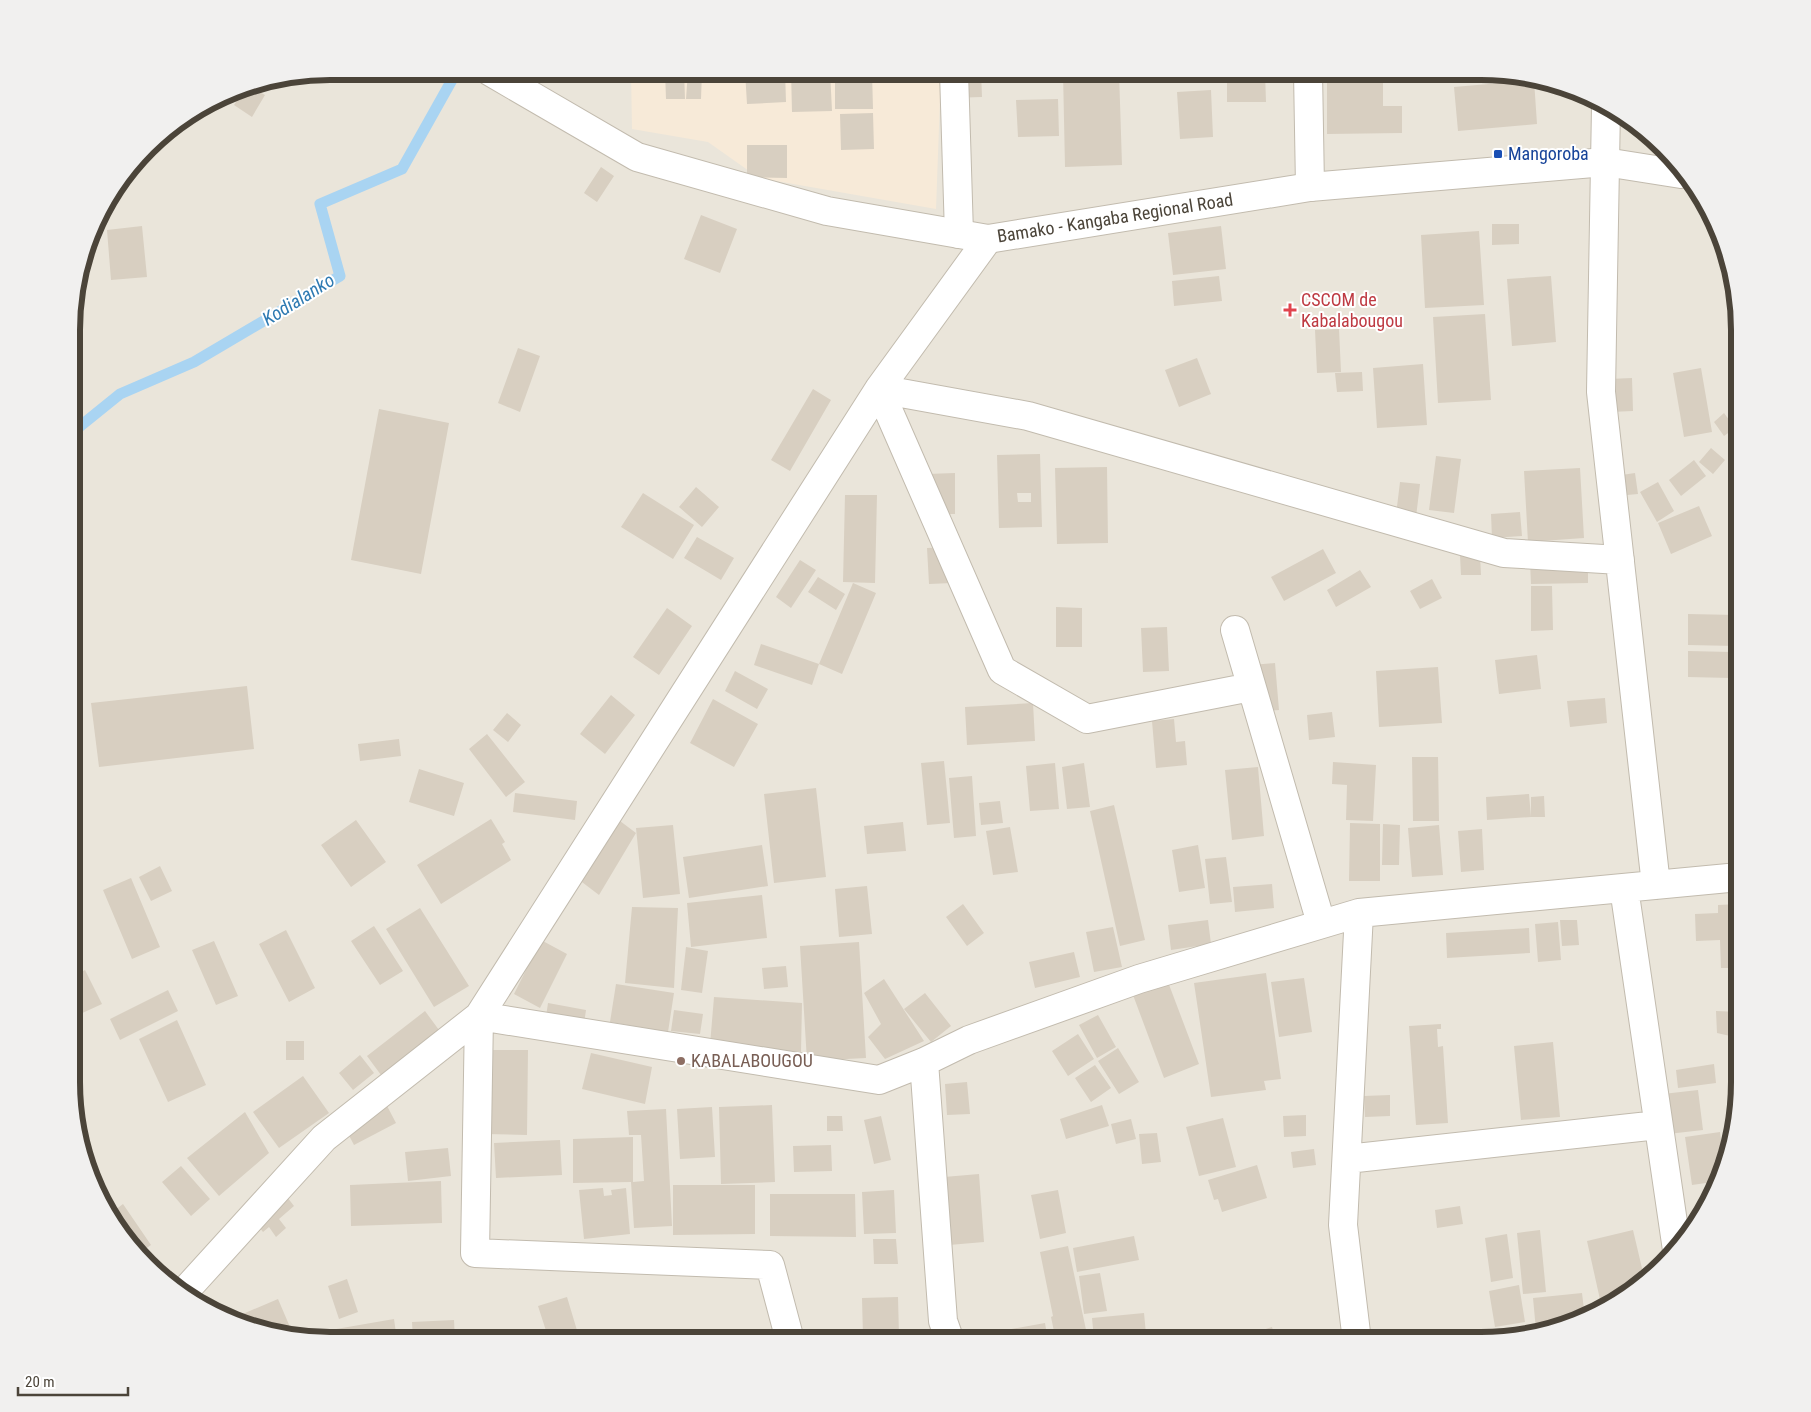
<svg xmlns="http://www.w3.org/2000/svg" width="1811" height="1412" font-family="'Roboto Condensed',sans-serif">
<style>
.residential{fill:#eae5da}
.commercial{fill:#f7ead8}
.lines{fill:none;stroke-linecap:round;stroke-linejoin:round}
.stream{stroke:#a9d4f2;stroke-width:11}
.building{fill:#d8cfc1;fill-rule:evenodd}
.minor-casing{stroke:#c2bbae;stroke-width:30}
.tertiary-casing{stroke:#c2bbae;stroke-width:30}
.minor{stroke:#fff;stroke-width:28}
.tertiary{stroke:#fff;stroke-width:28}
.transit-dot{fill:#1a4fb4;stroke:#fff;stroke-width:2}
.health-dot{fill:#e0444e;stroke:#fff;stroke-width:2}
.education-dot{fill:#8d6e63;stroke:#fff;stroke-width:2}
.labels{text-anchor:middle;stroke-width:4;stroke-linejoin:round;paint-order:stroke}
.transit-label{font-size:18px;fill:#164399;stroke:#fff;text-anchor:start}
.street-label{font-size:18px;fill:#4b4439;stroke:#fff}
.health-label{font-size:18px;fill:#be3a42;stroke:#fff;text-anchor:start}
.education-label{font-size:18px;fill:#785e54;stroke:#fff;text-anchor:start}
.water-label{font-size:19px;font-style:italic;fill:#2e7ab2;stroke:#fff}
.rim{fill:none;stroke:#4b4439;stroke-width:6}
</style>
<rect width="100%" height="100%" fill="#f6f3ec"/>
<path class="residential" d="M330 71 1497 72 1580 91 1652 136 1713 216 1731 264 1740 330 1739 1099 1720 1181 1675 1253 1638 1287 1580 1321 1481 1341 314 1340 231 1321 159 1276 98 1196 72 1099 74 296 106 201 160 135 247 85Z"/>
<path class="commercial" d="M631 71 941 72 936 209 759 178 708 142 632 129Z"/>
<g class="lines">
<path class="stream" d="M73 432 120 394 194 362 340 276 320 204 402 169 457 71"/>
</g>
<path class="building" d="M665 71H684L685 99H666Z
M688 71H702L701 99H686Z
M745 71H785L786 102 747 104Z
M791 71H830L832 111 792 112Z
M835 71 872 72 873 109H835Z
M950 72H981L982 97 950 98Z
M1063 72H1119L1122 165 1065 167Z
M1227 72H1265L1266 102H1227Z
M1327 72H1383V106H1402V133L1327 134Z
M1534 80 1537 124 1458 131 1454 87Z
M247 85 265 95 252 117 234 105Z
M1211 90 1213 137 1180 139 1177 92Z
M1058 99 1059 136 1018 137 1016 100Z
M873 113 874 149 841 150 840 114Z
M747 145H787V178L747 177Z
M601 167 614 176 597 202 584 193Z
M701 215 737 229 720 273 684 259Z
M1492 224H1519V244L1492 245Z
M142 226 147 277 111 280 107 230Z
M1221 226 1226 269 1173 275 1168 233Z
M1479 231 1484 305 1425 308 1421 235Z
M1219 276 1222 301 1174 306 1172 281Z
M1551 276 1556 342 1512 346 1507 279Z
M1485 314 1491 400 1438 403 1433 317Z
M1339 329 1341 372 1317 373 1315 330Z
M518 348 540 356 520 412 498 403Z
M1197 358 1211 394 1179 407 1165 370Z
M1423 364 1427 425 1377 428 1373 368Z
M1701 368 1712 432 1684 437 1673 373Z
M1362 372 1363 391 1337 392 1335 373Z
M1632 378 1633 411 1610 412 1609 379Z
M813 389 831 400 790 471 771 460Z
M379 409 449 423 421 574 351 560Z
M1724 413 1735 428 1724 436 1714 422Z
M1711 448 1725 460 1713 474 1699 462Z
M1040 454 1042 527 999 528 997 455ZM1017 493H1031V502H1018Z
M1436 456 1461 459 1454 513 1429 510Z
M1694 460 1706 476 1681 496 1669 480Z
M1107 467 1108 543 1057 544 1055 468Z
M1580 468 1584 538 1528 542 1524 471Z
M955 473V514H927V474Z
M1635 473 1638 494 1616 496 1615 476Z
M1400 482 1420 484 1416 517 1396 515Z
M1658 482 1674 511 1657 522 1640 492Z
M696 487 719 507 702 527 679 507Z
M643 493 694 525 673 559 621 527Z
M845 495H877L875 583 843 582Z
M1699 506 1712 536 1671 554 1658 523Z
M1520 512 1522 536 1492 538 1491 514Z
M697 537 734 558 721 580 684 558Z
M951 547 952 583 929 584 927 548Z
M1323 549 1336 573 1284 601 1271 577Z
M1460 555H1480L1481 575H1461Z
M800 560 816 570 791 608 776 597Z
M1588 561V583L1531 584 1530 562Z
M1360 570 1371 587 1336 607 1327 590Z
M818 577 845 594 836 610 808 592Z
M1432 579 1442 598 1420 609 1410 591Z
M853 583 876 593 842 674 819 664Z
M1531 586H1552L1553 630 1531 631Z
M1056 607 1082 608V647H1056Z
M667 608 692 626 659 675 633 657Z
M1688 614 1736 615V646L1688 645Z
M1167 627 1169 671 1143 672 1141 628Z
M761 644 819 664 812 685 754 665Z
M1688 651 1731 652V678L1688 677Z
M1537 655 1541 689 1499 694 1495 660Z
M1275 663 1279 710 1255 712 1251 665Z
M1438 667 1442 723 1379 727 1376 671Z
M735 671 768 689 757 709 725 691Z
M247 686 254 749 99 767 91 703Z
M611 695 635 715 605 754 580 734Z
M1605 698 1607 723 1570 727 1567 701Z
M713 699 758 724 734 767 690 743Z
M1033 703 1035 741 967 745 965 707Z
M1332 712 1335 737 1309 740 1307 715Z
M507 713 521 725 508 742 493 730Z
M1174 719 1176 742 1185 741 1187 765 1156 768 1152 721Z
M487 734 525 782 506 797 469 749Z
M399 739 401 756 360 761 358 744Z
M1412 757H1438L1439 821H1413Z
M944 761 950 823 927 825 921 763Z
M1333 762 1376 765 1373 821 1346 820 1347 785 1332 784Z
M1055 763 1059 809 1030 811 1026 766Z
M1084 763 1090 807 1067 809 1062 767Z
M1258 767 1264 836 1232 840 1225 770Z
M419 769 464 783 454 816 409 802Z
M972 776 976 836 954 838 949 778Z
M816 788 826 877 774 883 764 794Z
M515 793 577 801 575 820 513 812Z
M1529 794 1531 817 1487 820 1486 797Z
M1544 796 1545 817H1531V797Z
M1000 801 1003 823 981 825 979 803Z
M1114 805 1145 940 1120 946 1090 811Z
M491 819 505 842 502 844 511 860 441 904 417 865Z
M356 820 386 862 351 887 321 845Z
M620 821 636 833 599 895 578 879Z
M903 822 906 851 867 854 864 826Z
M1350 823 1380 824V881H1349Z
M1383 824 1400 825 1399 865H1382Z
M673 825 680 894 643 898 636 828Z
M1439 825 1443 875 1412 877 1408 828Z
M1010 827 1018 872 993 875 986 831Z
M1482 829 1484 870 1461 872 1458 831Z
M762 845 768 886 689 898 683 857Z
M1198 845 1205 888 1179 892 1172 850Z
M1226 857 1232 902 1210 904 1205 859Z
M160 866 172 891 151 901 139 877Z
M131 878 160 947 132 959 103 890Z
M1272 884 1274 908 1235 912 1233 887Z
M867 886 872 934 839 937 835 889Z
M762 895 767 938 691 947 687 903Z
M963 904 984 933 967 946 946 917Z
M1739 904V968H1721L1720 940 1696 941 1695 914 1718 913V905Z
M632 907 678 908 674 988 625 983Z
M420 908 469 986 434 1007 386 929Z
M1208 920 1211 944 1171 950 1168 925Z
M1560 920H1577L1579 945 1562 946Z
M1558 922 1561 960 1538 962 1535 924Z
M374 926 403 971 380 985 351 941Z
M1113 927 1122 967 1094 972 1086 932Z
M1529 928 1530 953 1447 958 1446 933Z
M286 930 315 988 289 1002 259 944Z
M541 940 567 954 540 1008 514 994Z
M214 941 238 996 216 1005 192 950Z
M859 942 866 1058 807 1061 800 946Z
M686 947 708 951 702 993 681 990Z
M1074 952 1080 977 1035 988 1029 962Z
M786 966 788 987 764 989 762 968Z
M85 970 102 1004 78 1015 72 1002V977Z
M1266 973 1281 1079 1264 1081 1266 1090 1211 1097 1194 983Z
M1304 978 1312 1032 1279 1037 1271 982Z
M884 979 924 1041 885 1059 868 1037 881 1024 864 993Z
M1168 982 1199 1064 1164 1078 1133 995Z
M616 984 674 993 668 1032 610 1022Z
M168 990 178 1011 120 1040 110 1019Z
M925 993 951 1026 931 1042 904 1009Z
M714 997 802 1003 801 1052 710 1045Z
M548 1003 586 1010 582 1037 544 1030Z
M674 1010 703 1014 700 1034 671 1031Z
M425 1011 439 1030 381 1075 367 1056Z
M1716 1011 1739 1012V1038L1717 1033Z
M1098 1015 1116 1047 1097 1058 1079 1025Z
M177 1020 206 1085 168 1102 139 1039Z
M1441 1024V1029H1437L1438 1047 1443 1046 1448 1123 1416 1125 1409 1026Z
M1078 1034 1094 1059 1068 1076 1052 1051Z
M286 1041H304V1060H286Z
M1553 1042 1560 1117 1521 1120 1514 1046Z
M1118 1048 1139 1082 1119 1094 1098 1061Z
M487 1050H528L527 1135 485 1134Z
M591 1053 652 1067 645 1104 582 1089Z
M360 1055 374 1073 353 1090 339 1073Z
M1714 1064 1716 1083 1678 1088 1676 1070Z
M1095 1065 1111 1088 1091 1102 1075 1078Z
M303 1076 329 1113 279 1148 253 1112Z
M967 1082 970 1114 947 1115 945 1084Z
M1698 1090 1703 1130 1668 1134 1663 1094Z
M1390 1095V1116L1365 1117 1364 1096Z
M386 1104 396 1123 354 1145 343 1124Z
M772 1105 775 1182 721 1184 719 1107Z
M1102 1105 1109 1126 1066 1139 1060 1119Z
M712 1107 715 1157 680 1159 677 1109Z
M666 1109 672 1226 634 1228 631 1182 573 1183V1139L633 1137V1182L644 1181 641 1135H629L627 1111Z
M245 1112 269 1153 219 1196 187 1158Z
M1306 1115V1136L1284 1137 1283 1116Z
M827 1116H842L843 1131H827Z
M881 1116 891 1160 874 1164 864 1120Z
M1223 1118 1236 1167 1199 1176 1186 1127Z
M1131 1119 1136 1139 1116 1144 1111 1124Z
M1720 1132 1724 1162 1720 1181 1692 1185 1685 1137Z
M1157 1133 1161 1162 1142 1164 1139 1134Z
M560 1140 562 1175 496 1178 494 1143Z
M831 1145 832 1171 794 1172 793 1146Z
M448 1148 451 1176 408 1181 405 1152Z
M1314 1149 1316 1165 1293 1168 1291 1152Z
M1257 1165 1267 1198 1222 1212 1218 1199 1214 1200 1208 1180Z
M181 1166 210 1199 191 1216 162 1182Z
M979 1174 984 1242 949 1245 944 1177Z
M441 1181 442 1223 351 1226 350 1185Z
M673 1185H755V1234L673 1235Z
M603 1188 604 1196 612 1195 611 1190 626 1188 630 1234 584 1239 579 1190Z
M894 1190 896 1233 864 1234 862 1192Z
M1058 1190 1066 1233 1040 1239 1031 1195Z
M284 1193 294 1206 279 1219 286 1228 276 1237 269 1227 263 1232 253 1219Z
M770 1194H855L856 1237 770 1236Z
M123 1204 151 1245 141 1252 111 1213Z
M1705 1205 1695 1220 1694 1207Z
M1460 1206 1463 1224 1437 1228 1435 1210Z
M1540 1230 1546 1292 1523 1294 1517 1233Z
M1633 1230 1645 1281 1615 1301 1601 1304 1587 1241Z
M1507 1234 1513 1278 1491 1282 1485 1238Z
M1134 1236 1139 1260 1077 1272 1073 1248Z
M873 1239H896L898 1264H874Z
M1068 1246 1088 1339 1080 1341H1056L1051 1317 1053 1316 1040 1252Z
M1100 1273 1107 1311 1084 1314 1079 1276Z
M347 1279 358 1312 339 1319 328 1286Z
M1519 1285 1525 1322 1495 1327 1489 1291Z
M1582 1293 1585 1318 1536 1330 1533 1298Z
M567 1297 579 1337 567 1340H549L538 1306Z
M898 1297 899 1336 863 1337 862 1298Z
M278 1299 290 1327 278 1332 241 1323 238 1316Z
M1144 1313 1146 1334 1094 1339 1092 1318Z
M394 1319 397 1340H320L319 1332Z
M454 1320 455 1340H413L412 1322Z
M1045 1323 1048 1341H996L995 1332Z
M1272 1327 1276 1341H1255L1253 1333Z"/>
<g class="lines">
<g class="minor-casing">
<path id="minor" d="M954 72 959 234
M1308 72 1310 187
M1606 107 1601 392 1656 885
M879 389 1028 416 1504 553 1620 560
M879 389 1002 670 1087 719 1251 687
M1235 630 1321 923
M1624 888 1677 1250
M924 1062 943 1321 950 1341
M1347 1159 1658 1125
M184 1292 324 1138 479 1016 879 389 988 239
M790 1340 770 1265 475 1253 479 1016 879 1080 924 1062 969 1040 1139 979 1359 913 1739 877
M1357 1341 1343 1225 1359 913"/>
</g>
<g class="tertiary-casing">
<path id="tertiary" d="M489 71 637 157 827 211 988 239 1310 187 1605 162 1681 174"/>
</g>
<use href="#minor" class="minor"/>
<use href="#tertiary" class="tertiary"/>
</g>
<rect class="transit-dot" x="1493" y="149" width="10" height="10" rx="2.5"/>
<path class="health-dot" d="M1287.5 302.5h5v5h5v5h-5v5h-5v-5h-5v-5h5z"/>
<circle class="education-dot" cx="681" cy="1061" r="5"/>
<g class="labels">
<g class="transit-label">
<text x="1508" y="160">Mangoroba</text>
</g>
<g class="street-label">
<text transform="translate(1115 218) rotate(-9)" y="6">Bamako - Kangaba Regional Road</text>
</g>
<g class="health-label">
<text x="1301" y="306">CSCOM de<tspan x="1301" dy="21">Kabalabougou</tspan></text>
</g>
<g class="education-label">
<text x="691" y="1067">KABALABOUGOU</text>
</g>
<g class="water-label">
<text transform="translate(298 299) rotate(-32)" y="7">Kodialanko</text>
</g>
</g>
<path d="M0 0H1811V1412H0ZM330 80H1481A250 250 0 0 1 1731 330V1082A250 250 0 0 1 1481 1332H330A250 250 0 0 1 80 1082V330A250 250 0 0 1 330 80Z" fill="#f1f0ef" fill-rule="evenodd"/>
<path class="rim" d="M330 80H1481A250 250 0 0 1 1731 330V1082A250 250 0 0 1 1481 1332H330A250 250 0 0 1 80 1082V330A250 250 0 0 1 330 80Z"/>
<path d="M18 1387v8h110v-8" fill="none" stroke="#4b4439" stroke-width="2.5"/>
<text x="25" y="1387" font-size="15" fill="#4b4439" stroke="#ffffff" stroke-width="4" paint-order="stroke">20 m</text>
</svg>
